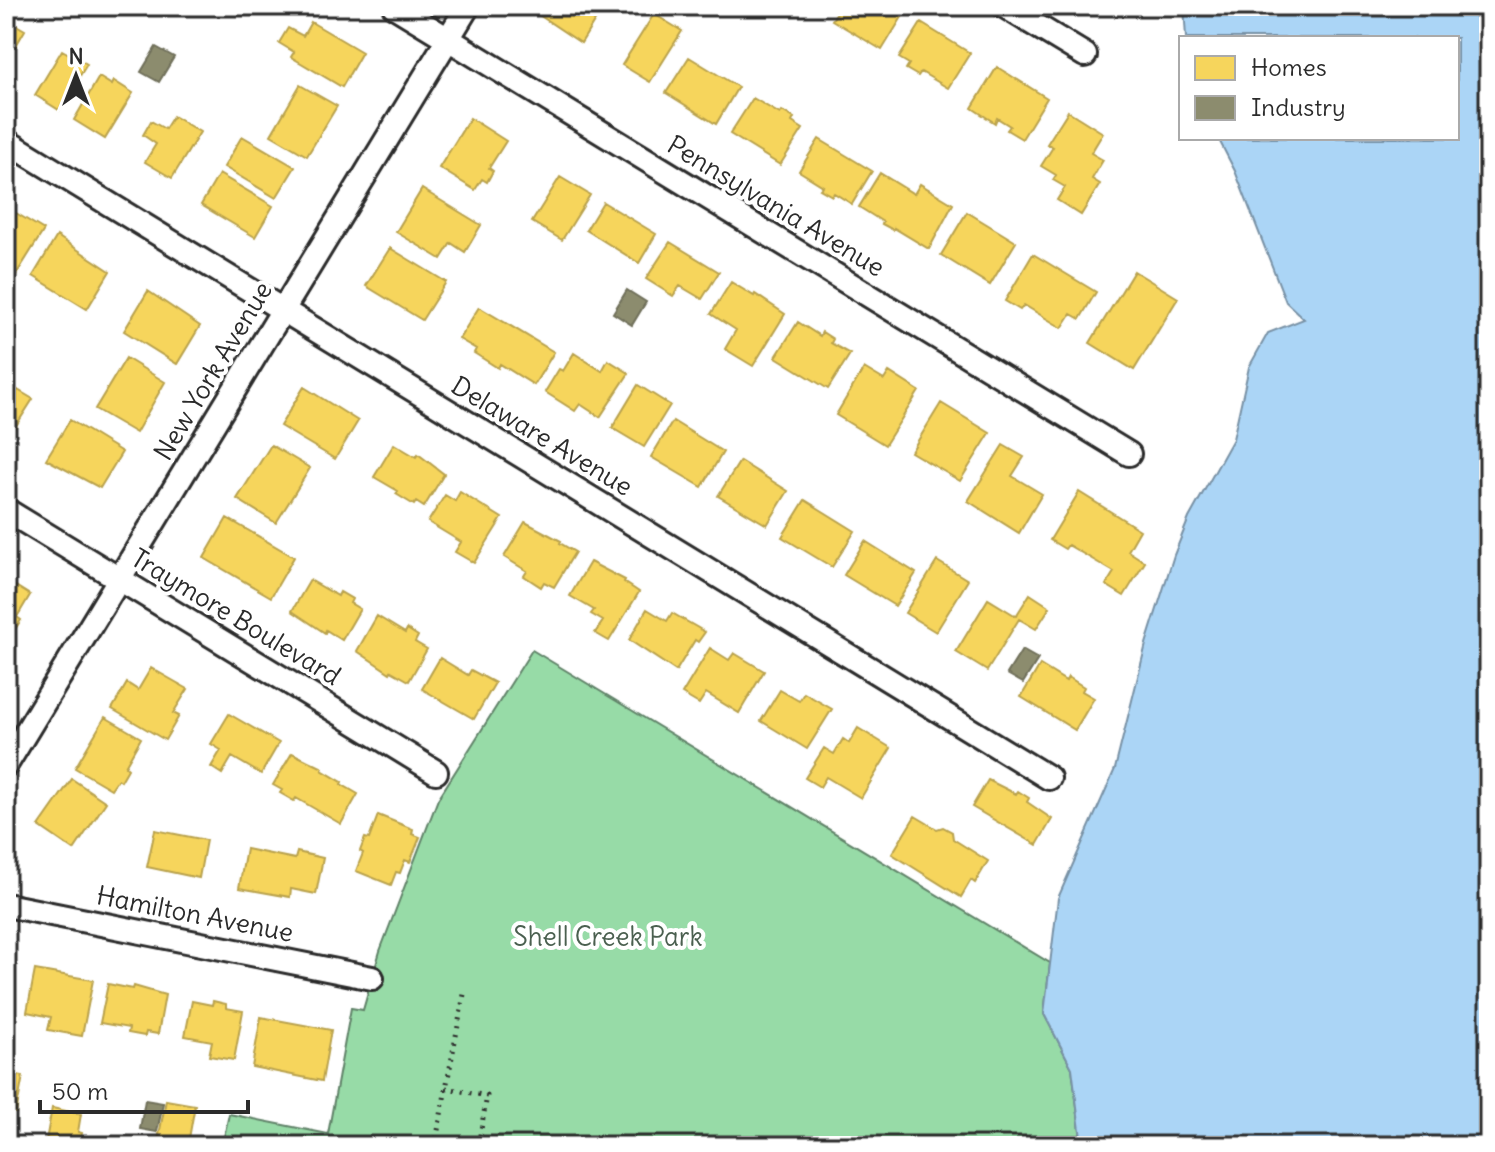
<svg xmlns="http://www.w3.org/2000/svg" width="1495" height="1152" font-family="Delius,sans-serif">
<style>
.green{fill:#97dba7;stroke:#618369;stroke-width:2}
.water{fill:#abd5f6;stroke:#7891a5;stroke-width:2}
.homes{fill:#f6d55c;stroke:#b9a24d;stroke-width:2}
.industry{fill:#8c8c6e;stroke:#6f6f5a;stroke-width:2}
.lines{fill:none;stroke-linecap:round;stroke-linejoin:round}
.minor-casing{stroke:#2b2b2b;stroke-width:28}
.path{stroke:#2b2b2b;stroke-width:5;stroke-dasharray:2 6;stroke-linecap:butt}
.minor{stroke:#fff;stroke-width:22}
.labels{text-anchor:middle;stroke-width:8;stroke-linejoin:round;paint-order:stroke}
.street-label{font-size:26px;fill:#2b2b2b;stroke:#fff}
.park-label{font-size:26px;fill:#4b6050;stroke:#fff}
</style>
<rect width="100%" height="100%" fill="#fff"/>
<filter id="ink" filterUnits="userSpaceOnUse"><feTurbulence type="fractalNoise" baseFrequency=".0125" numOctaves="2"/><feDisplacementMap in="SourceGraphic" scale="16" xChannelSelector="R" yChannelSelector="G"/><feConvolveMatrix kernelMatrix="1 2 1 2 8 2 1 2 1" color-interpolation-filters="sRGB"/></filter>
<g filter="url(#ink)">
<path class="green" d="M532 650 1050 963 1044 1014 1072 1068 1082 1146H222L229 1114 328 1134 351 1008 363 1010 380 951 438 799Z"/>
<path class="water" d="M1184 6H1489V1146H1082L1072 1068 1044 1014 1058 898 1115 769 1146 644 1174 555 1189 518 1233 439 1249 367 1268 333 1304 319 1286 302 1235 171 1218 138H1457V38H1186Z"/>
<path class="homes" d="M536 6H604L581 43 533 11Z
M841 6H896L905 12 882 50 832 20Z
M654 14 682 31 650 82 622 65Z
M6 19 25 30 6 63Z
M311 22 362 52 342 87 291 57 294 52 279 43 288 28 303 36Z
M921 23 970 53 948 88 921 72 918 76 906 69 909 64 899 58Z
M62 50 87 64 59 110 35 95Z
M689 57 738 87 716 124 666 93Z
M997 67 1047 98 1022 139 1007 130 1010 126 997 118 995 123 972 108Z
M99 77 112 85 114 81 133 93 105 139 74 120Z
M300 85 337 106 307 156 271 135Z
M753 98 780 114 782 111 794 118 792 122 803 129 780 165 730 134Z
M1068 111 1103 133 1091 153 1103 160 1092 179 1100 184 1081 215 1057 200 1065 187 1053 180 1056 175 1041 166 1053 147 1047 144Z
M173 116 200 132 172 178 145 162 156 144 143 135 151 121 165 129Z
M470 118 506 141 489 168 493 171 487 182 482 179 475 190 439 168Z
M242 136 295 167 276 198 224 167Z
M819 139 872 171 852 204 834 193 832 196 820 189 823 186 799 171Z
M880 173 914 194 920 184 953 204 929 249 894 228 893 230 882 224 883 222 859 207Z
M219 174 273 206 255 237 201 205Z
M560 177 590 195 562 240 532 222Z
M422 189 481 225 465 252 451 243 441 259 396 232Z
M603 202 656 234 639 263 586 230Z
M11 210 44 230 12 281 9 279 6 283V219Z
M967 212 1016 242 990 285 941 255Z
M57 236 110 271 87 309 33 276Z
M670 242 719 272 702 299 680 286 673 296 646 279Z
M390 248 446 282 422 320 366 286Z
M1033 254 1096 292 1080 319 1071 314 1062 328 1024 305 1020 310 1005 301Z
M1134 271 1178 298 1134 370 1090 343Z
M731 282 754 296 755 294 785 314 753 366 725 349 736 330 711 314Z
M148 291 200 326 177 364 124 331Z
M479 307 554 352 534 385 500 364 498 368 474 353 476 349 459 339Z
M798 322 820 336 822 332 833 339 831 343 850 354 828 389 776 357Z
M574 353 602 371 608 360 629 373 600 417 580 404 575 411 545 392 559 369 563 371Z
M126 358 165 382 136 433 95 409Z
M864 368 884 380 889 372 919 391 885 445 836 415Z
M6 383 33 399 10 435 6 432Z
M638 385 670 405 644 447 612 428Z
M304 387 358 421 335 459 280 426Z
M941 403 990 433 960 481 911 452Z
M70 420 122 452 100 488 46 459Z
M673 421 723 452 702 487 651 457Z
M394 444 416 457 418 454 444 474 424 507 416 502 414 505 396 494 398 491 374 477Z
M271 445 310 468 276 523 237 499Z
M1003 445 1024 457 1012 476 1042 494 1019 533 968 501Z
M740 461 788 491 767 525 718 496Z
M460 492 502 518 474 563 455 552 461 542 428 522 445 495 455 501Z
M1079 492 1140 530 1128 551 1145 562 1124 596 1106 585 1114 572 1068 545 1065 549 1050 540Z
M805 500 855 531 832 567 782 537Z
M227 518 294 557 271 597 204 558Z
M525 522 561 541 560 543 575 552 554 587 544 582 541 587 524 576 527 571 504 557Z
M865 541 916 573 895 606 844 575Z
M937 561 968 580 936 632 905 613Z
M590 562 625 580 624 582 639 592 609 641 595 633 603 621 591 614 594 610 570 596Z
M6 580 30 595 17 617 21 620 6 643Z
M310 580 338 596 340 592 352 599 350 603 360 609 342 640 326 630 325 633 292 611Z
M1030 594 1050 607 1036 629 1019 619 987 671 956 652 988 599 1016 616Z
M647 609 667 621 672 613 705 632 698 642 695 640 676 671 629 640Z
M377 616 405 633 407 629 418 636 415 642 427 649 409 681 391 671 390 673 357 651Z
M710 648 729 660 734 653 764 671 739 713 706 693 699 704 682 694Z
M440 658 468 675 471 670 495 683 474 719 422 689Z
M1040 665 1066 681 1068 677 1084 687 1082 691 1094 698 1075 730 1021 697Z
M151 668 188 689 173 713 179 716 165 740 112 709 127 683 138 690Z
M780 690 799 701 804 693 832 709 807 749 761 721Z
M229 714 279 743 261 774 232 757 222 774 211 767 221 750 211 744Z
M105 717 141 738 125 766 128 769 121 781 118 779 111 789 75 768Z
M858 728 891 748 861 798 826 777 820 787 805 778 824 748 834 754 843 739 849 743Z
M292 753 323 768 322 770 342 782 341 784 358 794 341 824 296 798 294 801 280 793 282 790 273 785Z
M72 779 106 802 74 850 39 826Z
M988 780 1016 794 1018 791 1029 798 1027 802 1052 819 1037 845 972 807Z
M378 815 413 829 412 834 420 837 410 862 405 860 400 873 396 872 391 885 356 871 363 853 360 851 365 838 369 839Z
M915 816 937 829 943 827 952 832 953 839 988 861 975 883 971 880 961 897 892 854Z
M155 830 206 840 199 878 147 867Z
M246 849 295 859 297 852 323 858 316 894 291 889 290 897 239 888Z
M6 965 14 966 6 1010Z
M35 970 93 980 82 1036 48 1030 51 1017 27 1012Z
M108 984 133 989 134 986 165 995 158 1034 146 1032 145 1036 128 1033 129 1028 100 1023Z
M192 1001 212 1005 213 1001 226 1004V1008L243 1011 234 1060 209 1056 212 1041 185 1036Z
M261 1017 331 1030 322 1081 252 1067Z
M6 1073 23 1076 16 1113 6 1111Z
M166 1100 195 1105 188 1144 198 1146H183L158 1140Z
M52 1108 81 1114 78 1132 82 1133 79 1146H45Z"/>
<path class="industry" d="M156 47 174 57 159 82 141 72Z
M627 290 646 302 632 325 613 313Z
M1022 650 1038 659 1023 683 1007 674Z
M145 1100 163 1103 157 1132 140 1129Z"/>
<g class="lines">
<g class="minor-casing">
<path id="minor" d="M394 6 1129 454
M1004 6 1085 55
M6 141 1049 778
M6 510 436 772
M6 765 468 6
M6 905 372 978"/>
</g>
<path class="path" d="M446 1088 487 1096 478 1146
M435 1146 465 989"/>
<use href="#minor" class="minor"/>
</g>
</g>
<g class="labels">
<g class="street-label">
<text transform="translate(776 206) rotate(31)" y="9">Pennsylvania Avenue</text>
<text transform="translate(213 371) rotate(-59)" y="9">New York Avenue</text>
<text transform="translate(542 436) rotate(31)" y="9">Delaware Avenue</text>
<text transform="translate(236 617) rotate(31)" y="9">Traymore Boulevard</text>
<text transform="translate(195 914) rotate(11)" y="9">Hamilton Avenue</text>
</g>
<g class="park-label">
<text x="608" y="946">Shell Creek Park</text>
</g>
</g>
<rect width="1495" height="1152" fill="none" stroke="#fff" stroke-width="32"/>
<rect x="16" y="16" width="1463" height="1120" fill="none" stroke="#2b2b2b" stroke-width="3" filter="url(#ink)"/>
<rect x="1179" y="36" width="280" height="104" fill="#ffffff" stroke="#aaaaaa" stroke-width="2"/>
<rect x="1195" y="56" width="40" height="24" fill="#f6d55c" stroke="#aaaaaa" stroke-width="2"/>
<text x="1251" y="76" font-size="24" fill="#2b2b2b">Homes</text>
<rect x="1195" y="96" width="40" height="24" fill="#8c8c6e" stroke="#aaaaaa" stroke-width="2"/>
<text x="1251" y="116" font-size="24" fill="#2b2b2b">Industry</text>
<g transform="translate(76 76)" stroke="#ffffff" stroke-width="6" paint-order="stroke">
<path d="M0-6L14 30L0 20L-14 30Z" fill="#2b2b2b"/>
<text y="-12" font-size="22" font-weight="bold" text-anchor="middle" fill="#2b2b2b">N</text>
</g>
<path d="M40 1100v12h208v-12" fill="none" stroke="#2b2b2b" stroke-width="4"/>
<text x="52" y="1100" font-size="24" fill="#2b2b2b" stroke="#ffffff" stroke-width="6" paint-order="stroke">50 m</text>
</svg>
